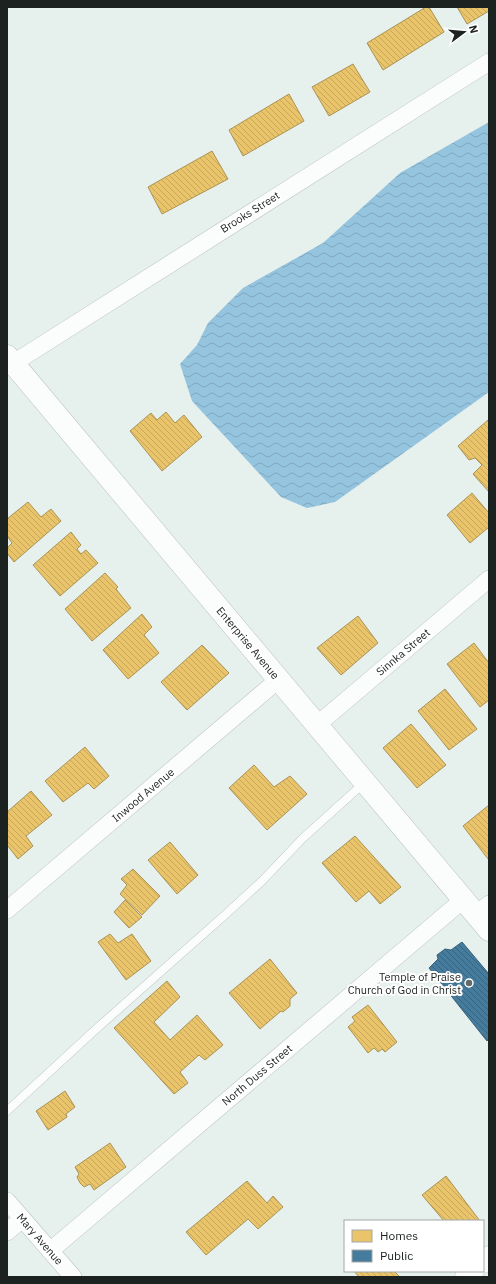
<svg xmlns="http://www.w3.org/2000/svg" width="496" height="1284" font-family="'IBM Plex Sans',sans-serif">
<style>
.water{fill:url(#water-waves)}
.homes{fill:url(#homes-back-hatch);stroke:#ab9354}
.public{fill:url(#public-back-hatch);stroke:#386077}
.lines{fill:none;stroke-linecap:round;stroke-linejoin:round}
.lane-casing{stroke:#bcc3c1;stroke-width:9}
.street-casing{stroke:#bcc3c1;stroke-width:18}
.secondary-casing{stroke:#bcc3c1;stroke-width:23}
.lane{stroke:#fbfdfc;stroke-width:8}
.street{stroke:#fbfdfc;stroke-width:17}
.secondary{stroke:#fbfdfc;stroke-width:22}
.poi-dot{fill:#626a67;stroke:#fff;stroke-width:1.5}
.labels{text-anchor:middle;stroke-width:4;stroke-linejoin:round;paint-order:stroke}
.street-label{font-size:11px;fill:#1b221f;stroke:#fff}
.poi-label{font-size:11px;fill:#1b221f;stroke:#fff;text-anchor:end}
</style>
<defs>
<pattern id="water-waves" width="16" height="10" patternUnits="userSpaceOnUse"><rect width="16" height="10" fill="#95c4df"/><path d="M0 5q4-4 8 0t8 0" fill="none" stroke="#80a8bf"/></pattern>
<pattern id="homes-back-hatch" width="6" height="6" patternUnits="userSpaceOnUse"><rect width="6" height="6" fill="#e9c46a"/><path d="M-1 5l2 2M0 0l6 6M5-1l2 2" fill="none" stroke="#c7a85b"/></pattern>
<pattern id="public-back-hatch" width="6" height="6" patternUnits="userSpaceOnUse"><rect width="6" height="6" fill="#457b9d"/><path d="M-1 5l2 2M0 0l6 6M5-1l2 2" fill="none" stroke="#39647f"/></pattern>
</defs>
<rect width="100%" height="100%" fill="#e6f0ec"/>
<path class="water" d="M489 122V392L335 502 307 508 281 497 192 401 180 364 197 345 208 323 243 288 323 243 400 173Z"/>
<path class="homes" d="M426 7H429L444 32 383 70 367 43Z
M457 7H489V11L467 24Z
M353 64 370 92 329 116 312 87Z
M289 94 304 121 243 156 229 130Z
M212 151 228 179 162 214 148 187Z
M166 412 175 423 184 415 202 437 162 471 130 431 151 413 157 420Z
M488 420 489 422V492L473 474 482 465 475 458 469 460 458 446Z
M472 493 489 513V527L470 543 447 515Z
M28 502 41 517 51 509 61 521 14 562 7 553V548L12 543 7 536V519Z
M71 532 81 545 77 549 81 554 86 550 98 563 60 596 33 565Z
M105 573 118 587 116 589 131 608 92 641 65 609Z
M142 614 152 627 144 635 159 653 128 679 103 650Z
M358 616 378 643 341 675 317 648Z
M474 643 489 663V700L480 707 447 664Z
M202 645 229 673 187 710 161 682Z
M445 689 477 729 449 750 418 711Z
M411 724 446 765 417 788 383 748Z
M85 747 109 776 94 789 88 783 63 802 45 781Z
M254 765 274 787 290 776 307 794 267 830 229 788Z
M31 791 52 815 26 836 33 846 18 859 7 845V812Z
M489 805V858L488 859 463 826Z
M355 836 401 887 380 904 369 891 356 902 322 863Z
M170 842 198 875 177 894 148 860Z
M133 869 160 896 142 915 120 894 127 885 121 879Z
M125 900 142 917 129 928 114 912Z
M110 934 118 943 132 934 151 961 126 980 98 942Z
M270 959 297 993 290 999V1006L283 1012 281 1011 260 1029 229 993Z
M167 981 180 997 154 1022 170 1040 197 1015 223 1045 205 1060 199 1055 180 1072 188 1083 174 1094 114 1028Z
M368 1005 397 1042 385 1052 382 1049 378 1052 374 1048 368 1053 348 1027 355 1021 352 1017Z
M65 1091 75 1107 66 1114 67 1117 48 1130 36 1111Z
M110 1143 126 1167 94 1190 90 1184 84 1187 80 1183 77 1177 79 1174 75 1167Z
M446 1176 480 1221H444L422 1195Z
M247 1181 267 1203 273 1196 283 1207 258 1229 248 1219 206 1255 186 1232Z
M354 1271H394L400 1277H359Z"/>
<path class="public" d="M462 942 489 974V1039L487 1041 429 968 438 959 437 955 445 949 451 950Z"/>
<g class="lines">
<g class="lane-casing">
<path id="lane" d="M7 1111 95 1030 226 914 262 881 303 838 364 783"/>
</g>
<g class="street-casing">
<path id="street" d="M12 364 489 62
M317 725 489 579
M7 910 278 680
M476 915 489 904
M7 1201 73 1277
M7 1232 22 1219
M50 1251 464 899"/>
</g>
<g class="secondary-casing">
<path id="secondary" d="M7 356 489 930
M483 1262 489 1257
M466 1277 473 1271"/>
</g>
<use href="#lane" class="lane"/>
<use href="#street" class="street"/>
<use href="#secondary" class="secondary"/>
</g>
<circle class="poi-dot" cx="469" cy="983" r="4"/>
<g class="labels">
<g class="street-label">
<text transform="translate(250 212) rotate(-32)" y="4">Brooks Street</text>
<text transform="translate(248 643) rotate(50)" y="4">Enterprise Avenue</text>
<text transform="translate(403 652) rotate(-40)" y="4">Sinnka Street</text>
<text transform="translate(143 795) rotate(-40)" y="4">Inwood Avenue</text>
<text transform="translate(257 1075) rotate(-40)" y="4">North Duss Street</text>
<text transform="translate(40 1239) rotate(49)" y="4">Mary Avenue</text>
</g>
<g class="poi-label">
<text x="461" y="981">Temple of Praise<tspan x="461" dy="13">Church of God in Christ</tspan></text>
</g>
</g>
<rect width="496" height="1284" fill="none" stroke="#1b221f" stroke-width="16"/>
<rect x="344" y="1220" width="140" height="52" fill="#ffffff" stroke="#a4a7a5"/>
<rect x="352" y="1230" width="20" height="12" fill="#e9c46a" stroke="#a4a7a5"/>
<text x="380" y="1240" font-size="12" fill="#1b221f">Homes</text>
<rect x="352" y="1250" width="20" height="12" fill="#457b9d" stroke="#a4a7a5"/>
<text x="380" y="1260" font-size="12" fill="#1b221f">Public</text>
<g transform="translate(464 32) rotate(74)" stroke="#ffffff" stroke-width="3" paint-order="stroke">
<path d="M0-3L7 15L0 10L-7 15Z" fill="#1b221f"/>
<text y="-6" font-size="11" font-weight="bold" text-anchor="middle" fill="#1b221f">N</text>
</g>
</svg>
